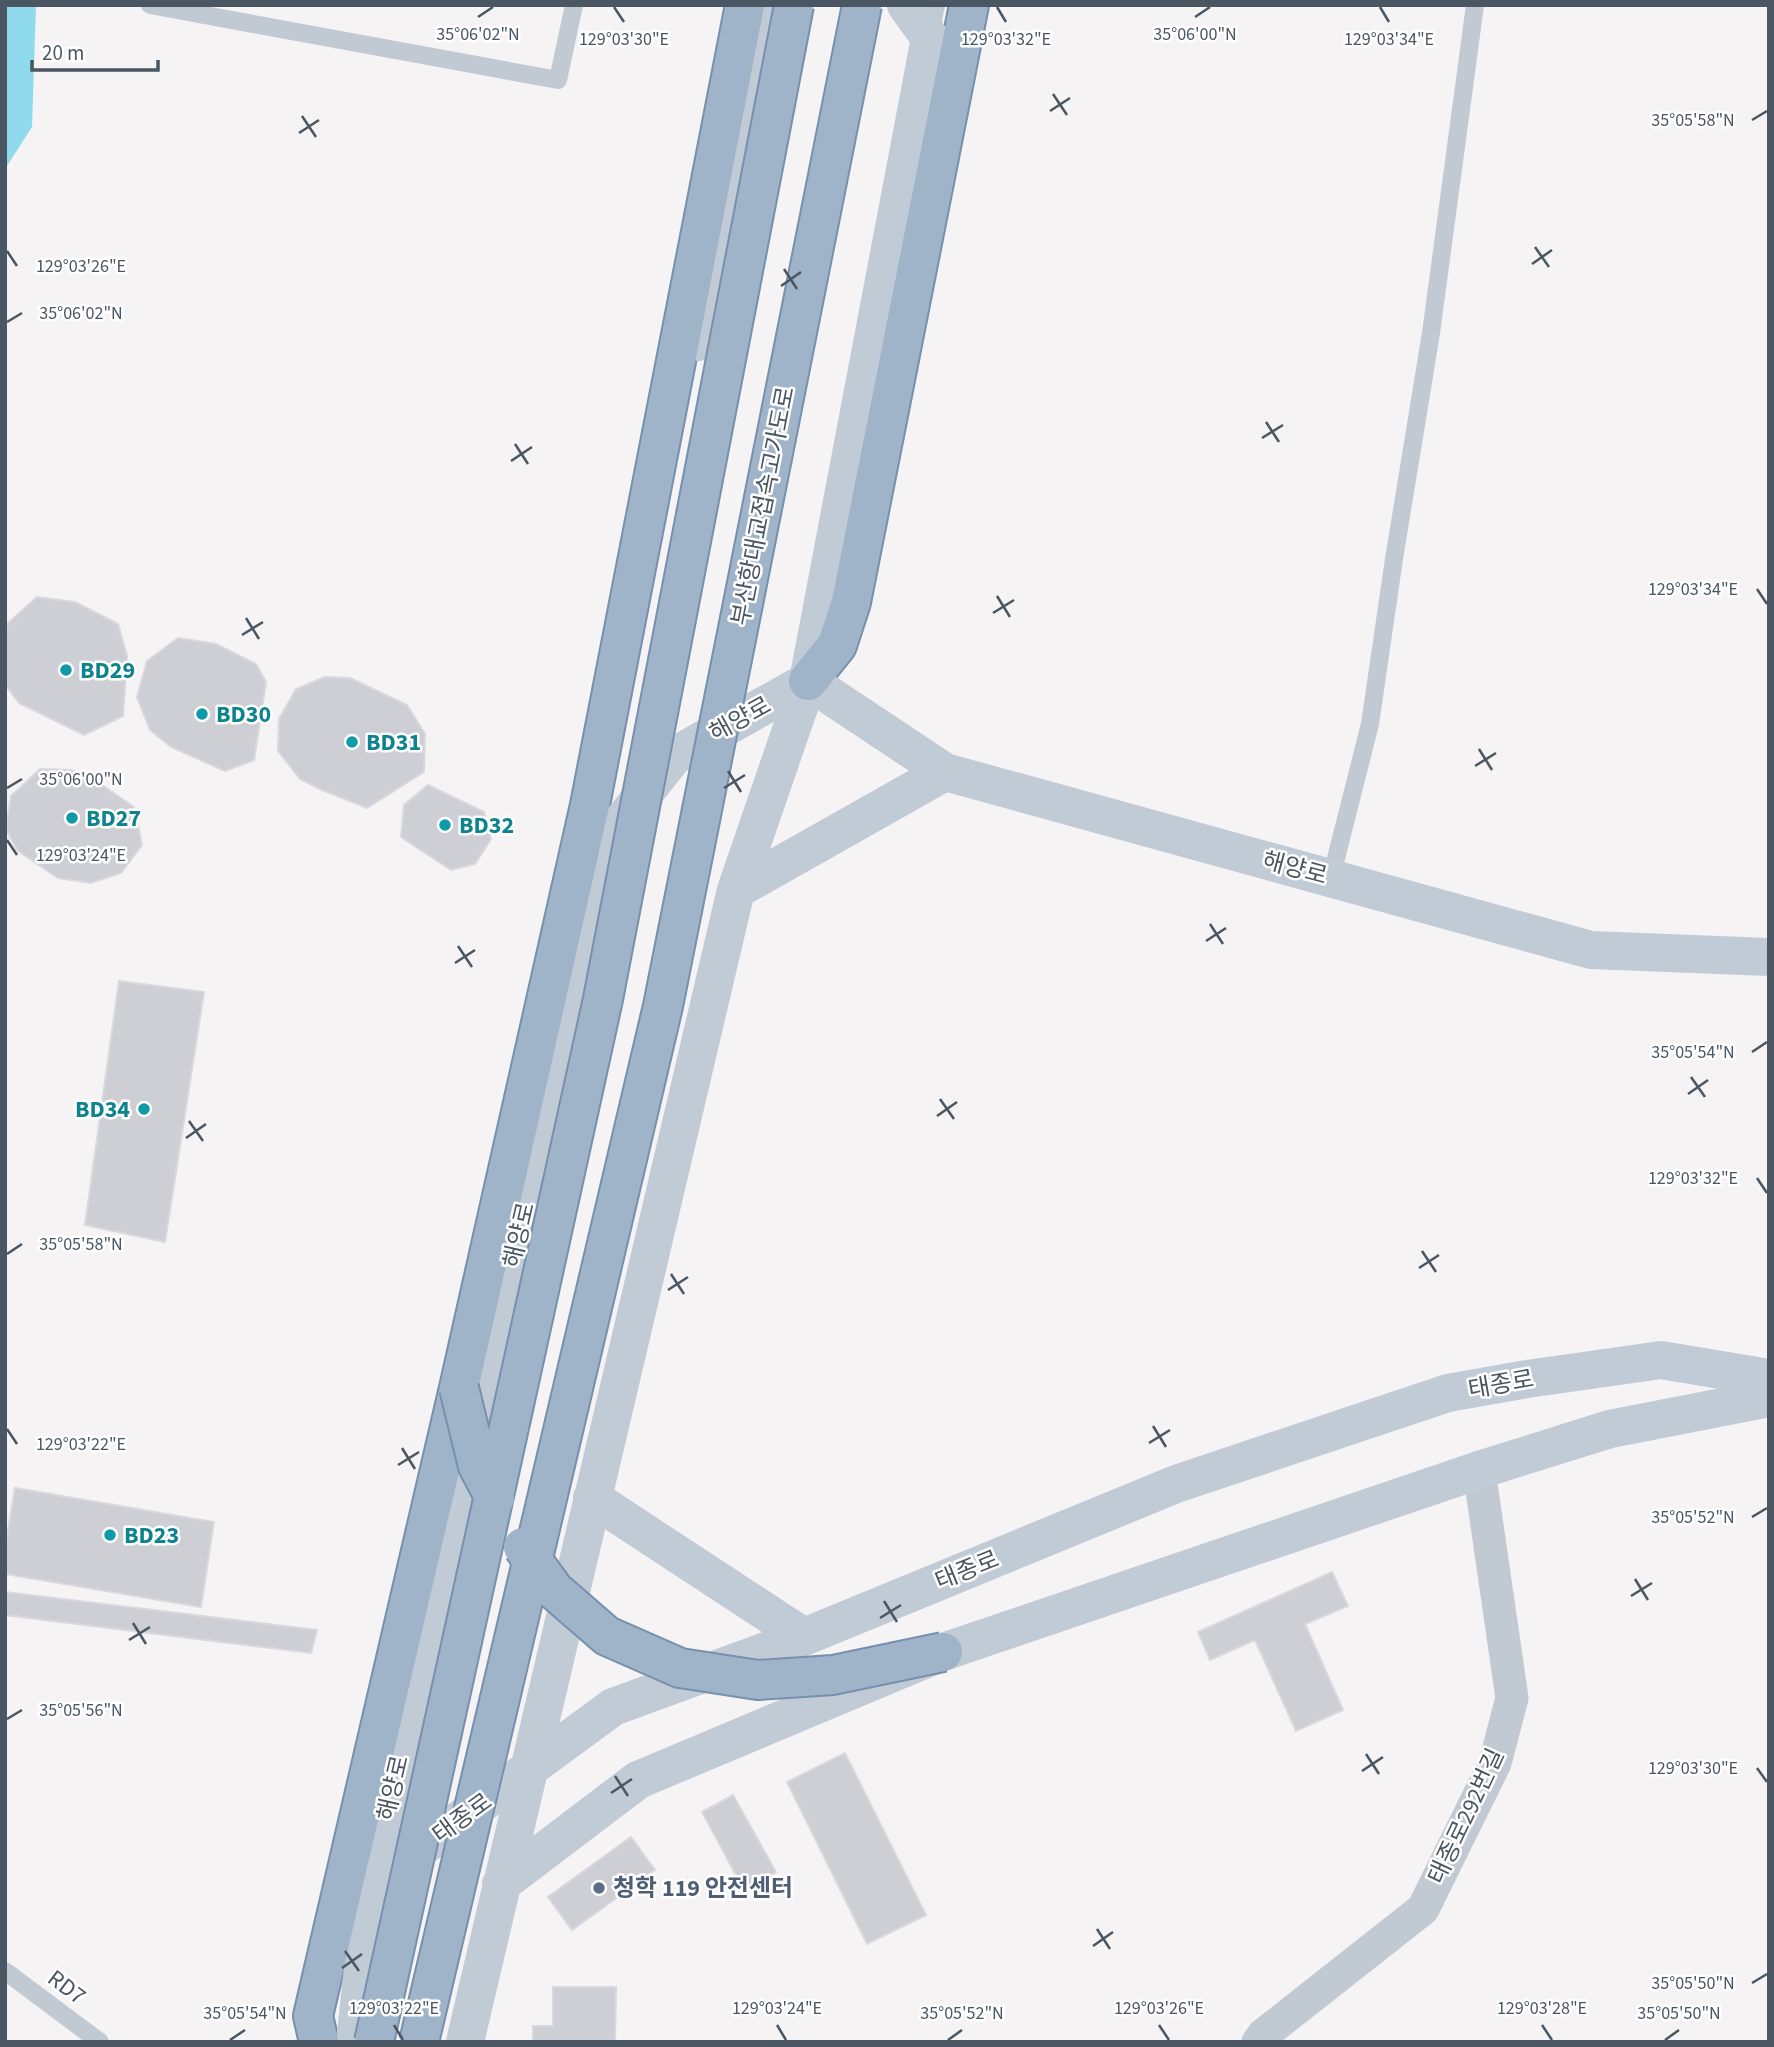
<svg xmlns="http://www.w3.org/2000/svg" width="1774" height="2047" font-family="'Source Sans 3','Noto Sans KR',sans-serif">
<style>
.water{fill:#90daee}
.building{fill:#cdcfd5;stroke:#d7d9de;stroke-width:2}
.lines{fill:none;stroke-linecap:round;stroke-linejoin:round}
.trunk-casing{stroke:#7690ad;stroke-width:42}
.service{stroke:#c1cad2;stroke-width:18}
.minor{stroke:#c1cad2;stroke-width:33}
.secondary{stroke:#c1cbd6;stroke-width:38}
.trunk{stroke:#9fb4c9;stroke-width:38}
.trunk-bridge-casing{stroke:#7690ad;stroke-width:42;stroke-linecap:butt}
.trunk-bridge{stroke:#9fb4c9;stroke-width:38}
.ticks{fill:none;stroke:#4a5661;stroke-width:2.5}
.culture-dot{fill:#0f9aa8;stroke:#fff;stroke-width:2.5}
.service-dot{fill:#5c6f8a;stroke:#fff;stroke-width:2.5}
.labels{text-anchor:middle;stroke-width:5;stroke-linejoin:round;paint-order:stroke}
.street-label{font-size:24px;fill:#4a5661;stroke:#fff}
.culture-label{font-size:24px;font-weight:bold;fill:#0d838f;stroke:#fff;text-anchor:start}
.service-label{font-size:24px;font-weight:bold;fill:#4e5e75;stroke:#fff;text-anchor:start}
.ticks-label{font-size:18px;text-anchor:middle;fill:#4a5661;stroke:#fff;stroke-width:5;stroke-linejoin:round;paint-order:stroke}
</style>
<rect width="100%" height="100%" fill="#f5f3f3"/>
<path class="water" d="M5 5H36L32 127 5 169Z"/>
<path class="building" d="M37 597 75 602 118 624 127 656 123 716 84 735 19 703 6 686 5 632 8 623Z
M178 638 216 644 256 664 266 682 254 760 225 771 171 747 150 730 137 697 147 661Z
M325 677 350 678 407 705 425 734 424 772 367 808 322 790 300 779 278 751 279 719 296 689Z
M40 769 72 770 102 785 134 807 142 845 121 873 91 883 58 878 17 850 6 829 11 796Z
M428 785 484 812 491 839 475 864 451 870 401 837 404 805Z
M119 981 204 992 165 1242 85 1225Z
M15 1488 214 1522 201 1607 5 1574V1548Z
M1332 1572 1348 1606 1305 1624 1343 1710 1296 1731 1255 1640 1210 1660 1198 1632Z
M5 1592 317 1630 311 1653 5 1615Z
M845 1753 926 1915 867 1944 787 1782Z
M733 1795 776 1872 744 1890 702 1812Z
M631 1837 655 1870 572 1930 548 1897Z
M553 1987H616L615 2042H533V2026H553Z"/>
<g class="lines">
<g class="trunk-casing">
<path id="trunk" d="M808 681 837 645 851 602 969 5
M319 2042 313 2016 459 1388 590 805 745 5"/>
</g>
<path class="service" d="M150 5 558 80 574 5
M930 35 936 5
M1331 878 1370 724 1394 559 1431 333 1475 5
M5 1971 100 2042"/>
<path class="minor" d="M1258 2042 1263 2035 1423 1909 1495 1763 1512 1698 1479 1470"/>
<path class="secondary" d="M698 342 764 38 787 5
M808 681 945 772 1591 950 1769 957
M736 890 945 772
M592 1498 804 1637
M372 1884 613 1707 804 1637 1176 1484 1448 1393 1527 1379 1661 1360 1769 1378
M501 1884 638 1780 943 1652 1479 1470 1610 1429 1769 1398
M355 2042 372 1884 608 839 674 756 808 681
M465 2042 736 890 808 681 930 38 906 5"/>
<use href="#trunk" class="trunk"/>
<g class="trunk-bridge-casing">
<path id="trunk-bridge" d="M459 1388 478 1466 495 1498
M523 1547 554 1590 607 1636 680 1668 758 1680 833 1675 943 1652
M374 2042 603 999 794 5
M419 2042 663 1006 862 5"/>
</g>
<use href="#trunk-bridge" class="trunk-bridge"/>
</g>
<path class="ticks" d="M614 7 624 22M997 7 1006 22M1380 7 1389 22M478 17 493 7M1195 17 1210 7M1053 94 1067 115M1050 111 1070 98M302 116 316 137M1752 120 1767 111M299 133 319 120M1535 247 1549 267M7 251 17 266M1532 264 1552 250M784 269 797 289M781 286 801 272M7 322 22 313M1266 422 1279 442M1262 438 1283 425M515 444 528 464M511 461 532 447M1757 589 1767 604M997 596 1010 617M993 613 1014 600M246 618 259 639M242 635 263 622M1479 749 1492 770M1475 766 1496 753M728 771 741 792M7 788 22 779M724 788 745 775M7 840 17 855M1210 924 1223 944M1206 941 1226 928M458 946 472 967M455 963 475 950M1752 1052 1767 1042M1691 1077 1705 1097M1688 1094 1708 1080M940 1099 954 1119M937 1116 957 1102M189 1121 203 1141M186 1138 206 1124M1757 1178 1767 1193M1422 1251 1436 1272M7 1254 22 1244M1419 1268 1439 1255M671 1274 684 1294M668 1290 688 1277M1153 1426 1166 1447M7 1429 17 1444M1149 1443 1170 1430M402 1448 415 1469M398 1465 419 1452M1752 1517 1767 1508M1635 1579 1648 1600M1631 1596 1652 1583M884 1601 897 1622M880 1618 901 1605M133 1623 146 1644M129 1640 150 1627M7 1719 22 1710M1366 1754 1379 1774M1757 1768 1767 1782M1362 1771 1383 1757M615 1776 628 1796M611 1793 632 1779M1097 1929 1110 1949M1093 1946 1113 1932M345 1951 359 1971M342 1968 362 1954M1752 1983 1767 1974M394 2025 403 2040M777 2025 786 2040M1159 2025 1169 2040M1542 2025 1552 2040M230 2040 245 2030M948 2040 962 2030M1665 2040 1679 2030"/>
<g class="culture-dot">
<circle cx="66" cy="670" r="7"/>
<circle cx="202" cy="714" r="7"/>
<circle cx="352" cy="742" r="7"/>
<circle cx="72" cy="818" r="7"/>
<circle cx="445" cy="825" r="7"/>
<circle cx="144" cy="1109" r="7"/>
<circle cx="110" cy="1535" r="7"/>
</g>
<circle class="service-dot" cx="599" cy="1888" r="7"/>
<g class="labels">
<g class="street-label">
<text transform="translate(763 506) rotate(-79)" y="8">부산항대교접속고가도로</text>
<text transform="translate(740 719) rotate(-29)" y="8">해양로</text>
<text transform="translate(1295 868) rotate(15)" y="8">해양로</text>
<text transform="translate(519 1235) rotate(-77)" y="8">해양로</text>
<text transform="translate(1501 1384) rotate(-10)" y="8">태종로</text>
<text transform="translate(967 1570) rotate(-22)" y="8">태종로</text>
<text transform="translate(393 1788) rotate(-77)" y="8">해양로</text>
<text transform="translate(1466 1816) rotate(-65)" y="8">태종로292번길</text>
<text transform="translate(462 1818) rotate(-36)" y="8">태종로</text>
<text transform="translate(67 1987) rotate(37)" y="8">RD7</text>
</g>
<g class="culture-label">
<text x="80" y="678">BD29</text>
<text x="216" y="722">BD30</text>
<text x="366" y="750">BD31</text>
<text x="86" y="826">BD27</text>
<text x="459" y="833">BD32</text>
<text x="130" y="1117" text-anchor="end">BD34</text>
<text x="124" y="1543">BD23</text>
</g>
<g class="service-label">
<text x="613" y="1896">청학 119 안전센터</text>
</g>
</g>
<g class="ticks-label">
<text x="478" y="40">35°06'02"N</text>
<text x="1195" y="40">35°06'00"N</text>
<text x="624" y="45">129°03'30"E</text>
<text x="1006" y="45">129°03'32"E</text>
<text x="1389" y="45">129°03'34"E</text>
<text x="1693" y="126">35°05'58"N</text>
<text x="81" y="272">129°03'26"E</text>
<text x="81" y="319">35°06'02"N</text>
<text x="1693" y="595">129°03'34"E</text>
<text x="81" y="785">35°06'00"N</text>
<text x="81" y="861">129°03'24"E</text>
<text x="1693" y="1058">35°05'54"N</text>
<text x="1693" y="1184">129°03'32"E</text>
<text x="81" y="1250">35°05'58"N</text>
<text x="81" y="1450">129°03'22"E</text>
<text x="1693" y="1523">35°05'52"N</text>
<text x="81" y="1716">35°05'56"N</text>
<text x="1693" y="1774">129°03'30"E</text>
<text x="1693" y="1989">35°05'50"N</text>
<text x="394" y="2014">129°03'22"E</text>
<text x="777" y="2014">129°03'24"E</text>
<text x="1159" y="2014">129°03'26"E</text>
<text x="1542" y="2014">129°03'28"E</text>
<text x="245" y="2019">35°05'54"N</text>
<text x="962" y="2019">35°05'52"N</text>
<text x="1679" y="2019">35°05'50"N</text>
</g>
<rect width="1774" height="2047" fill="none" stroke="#4a5661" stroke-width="14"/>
<path d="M32 60v10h126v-10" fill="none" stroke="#4a5661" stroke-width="3.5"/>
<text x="42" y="60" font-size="21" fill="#4a5661" stroke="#ffffff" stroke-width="5" paint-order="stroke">20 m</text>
</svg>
